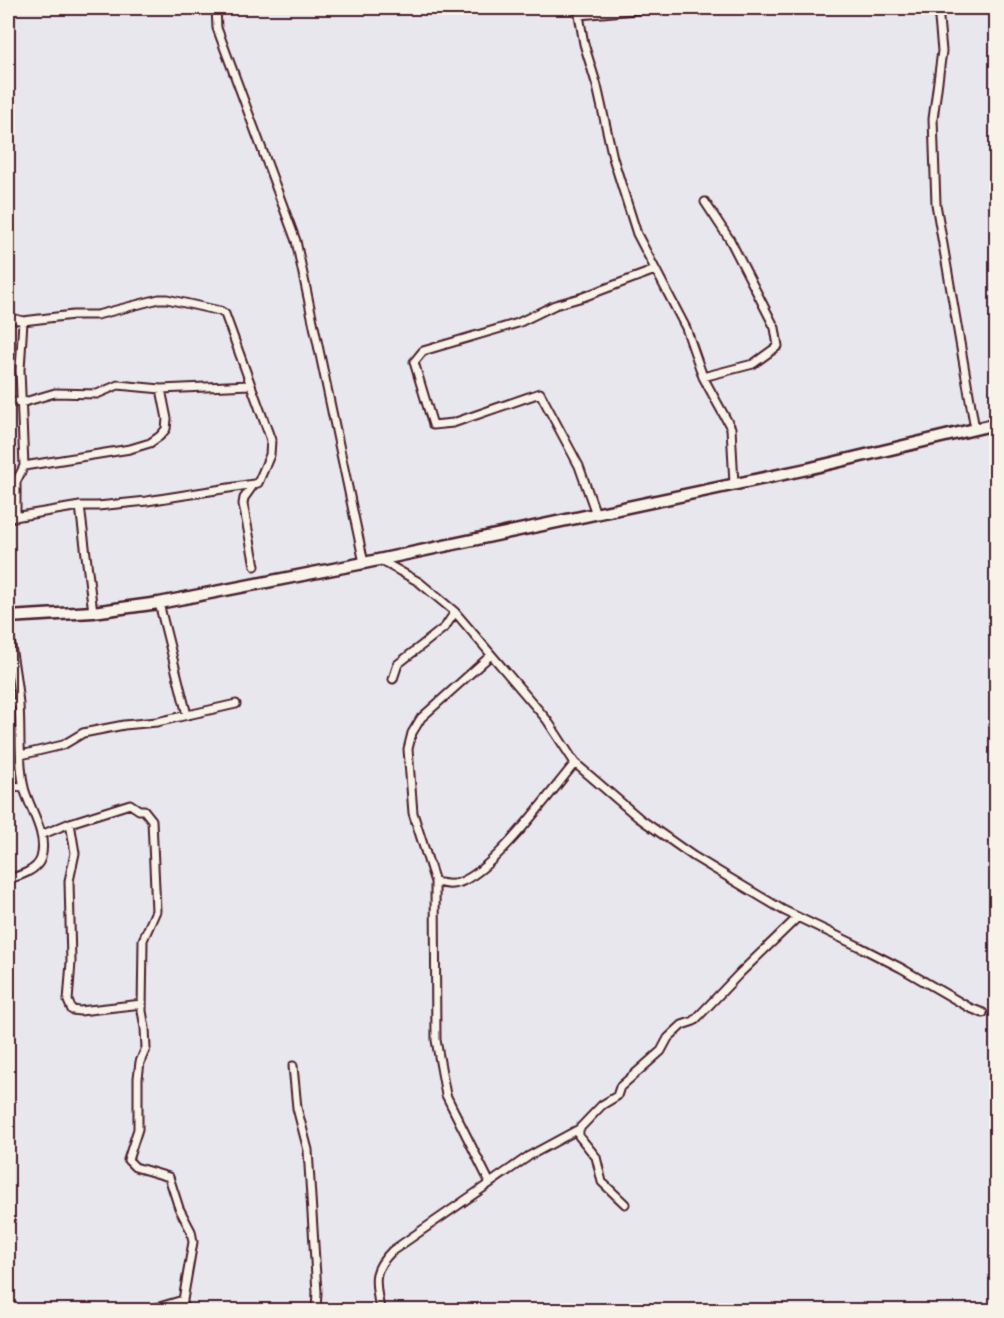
<svg xmlns="http://www.w3.org/2000/svg" width="1004" height="1318" font-family="Caveat,sans-serif">
<style>
.lines{fill:none;stroke-linecap:round;stroke-linejoin:round}
.minor-casing{stroke:#4a1f2b;stroke-width:11}
.secondary-casing{stroke:#4a1f2b;stroke-width:15}
.minor{stroke:#f7f3e8;stroke-width:7}
.secondary{stroke:#f7f3e8;stroke-width:10}
</style>
<rect width="100%" height="100%" fill="#e8e7ee"/>
<filter id="ink" filterUnits="userSpaceOnUse"><feTurbulence type="fractalNoise" baseFrequency=".0167" numOctaves="2"/><feDisplacementMap in="SourceGraphic" scale="12" xChannelSelector="R" yChannelSelector="G"/><feConvolveMatrix kernelMatrix="1 2 1 2 8 2 1 2 1" color-interpolation-filters="sRGB"/></filter>
<g filter="url(#ink)">
<g class="lines">
<g class="minor-casing">
<path id="minor" d="M216 8 217 28 296 241 364 563
M659 8 579 15 584 44 597 86 613 158 637 234 686 328 703 377 731 428 734 484
M938 8 942 51 933 119 936 204 975 429
M8 317 23 321 73 315H97L159 299H167L220 311 225 314 271 440 270 455 258 483 254 484 244 498 243 504 255 566
M23 321 20 370 24 466
M703 377 753 364 778 346 775 328 730 240 705 202
M8 401 21 403 55 393 97 394 118 385 161 389 250 385
M80 506 93 612
M596 514 579 466 540 393 453 423 433 425 414 362 423 351 518 323 555 305 583 297 655 270
M16 517V482L24 466 130 449 150 443 160 436 166 429 167 419 161 389
M8 518 80 506H98L147 501 254 484
M380 560 419 582 455 612 547 720 575 763 639 818 693 856 783 910 856 945 901 968 970 1008 983 1013
M159 603 187 715
M8 624C11 651 17 678 19 705 21 732 18 761 24 788 30 810 48 834 41 858 37 871 19 876 8 879
M393 679 398 664 445 627 455 612
M8 703H19
M21 755 63 745 83 733 124 725 157 722 236 704
M8 786 24 787
M70 823 75 853 69 881 71 962 68 1001 72 1010 80 1011 142 1004
M41 835 70 823 130 804 139 810H144L152 820 156 911 143 940 142 1011 145 1028 146 1048 140 1062 138 1078V1129L128 1160 135 1167 169 1177 179 1208 191 1231 193 1242 183 1300 184 1310
M435 882C445 884 454 886 463 881 497 866 550 793 575 763
M293 1066 297 1108 308 1150 317 1292 316 1310
M490 1183 446 1095 436 1040 435 882 413 813 408 749 412 733 421 718 490 656
M625 1204 602 1182 596 1157 579 1136V1129L602 1105 617 1096 620 1087 661 1051 668 1038 682 1025 694 1021 740 973 798 917
M149 1310 183 1300
M380 1310C376 1282 370 1273 392 1251L529 1156 579 1129"/>
</g>
<g class="secondary-casing">
<path id="secondary" d="M8 617 93 612 159 603 364 563 807 469 996 424"/>
</g>
<use href="#minor" class="minor"/>
<use href="#secondary" class="secondary"/>
</g>
</g>
<rect width="1004" height="1318" fill="none" stroke="#f7f3e8" stroke-width="30"/>
<rect x="15" y="15" width="974" height="1288" fill="none" stroke="#4a1f2b" stroke-width="2" filter="url(#ink)"/>
</svg>
